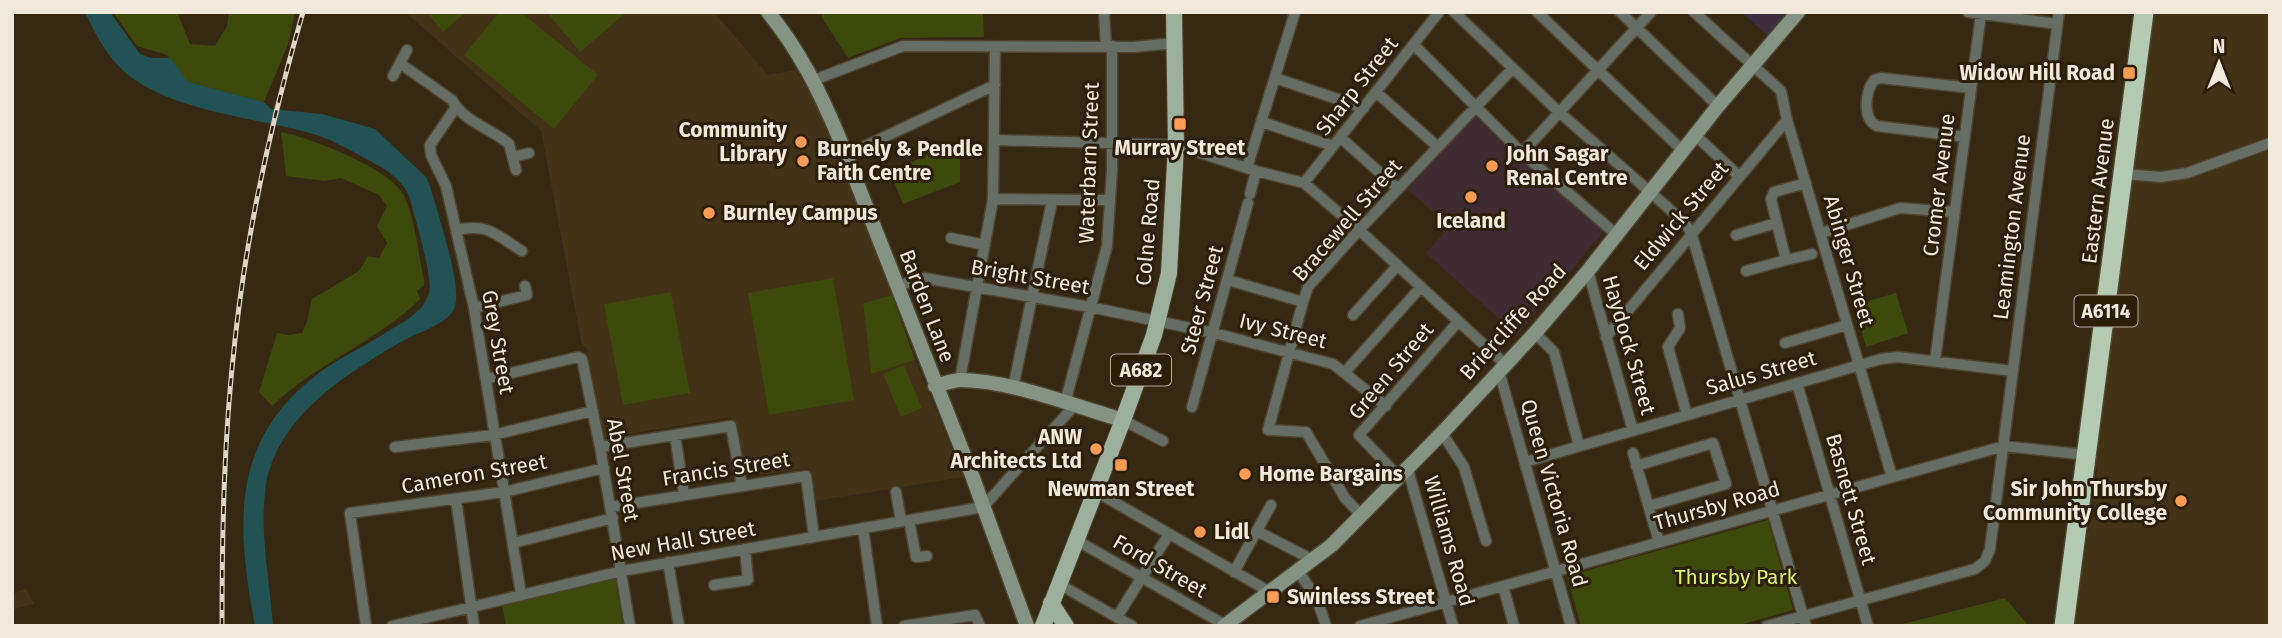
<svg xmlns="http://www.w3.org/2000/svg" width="2282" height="638" font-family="'Fira Sans',sans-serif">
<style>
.commercial{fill:#3f2c33}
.built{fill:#423216}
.medical{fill:#3b2d3b}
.green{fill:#3e490c}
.water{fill:#225253}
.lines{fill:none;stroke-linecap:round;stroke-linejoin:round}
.street-casing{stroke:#4f4430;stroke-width:13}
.secondary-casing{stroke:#4f4430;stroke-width:17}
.primary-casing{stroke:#4f4430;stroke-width:18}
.highway-casing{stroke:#4f4430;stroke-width:22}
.street{stroke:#656d65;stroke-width:10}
.secondary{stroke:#859385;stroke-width:14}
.primary{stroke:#9daf9d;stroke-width:16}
.highway{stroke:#b4cab3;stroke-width:19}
.rail-casing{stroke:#ddd5c7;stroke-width:5}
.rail{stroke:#2b1f0a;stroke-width:2.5;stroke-dasharray:8;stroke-linecap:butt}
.poi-dot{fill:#fd9c55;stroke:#2b1f0a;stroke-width:2.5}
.labels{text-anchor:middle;stroke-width:6;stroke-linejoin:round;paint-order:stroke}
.shield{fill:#2b1f0a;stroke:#b6ac9d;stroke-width:2}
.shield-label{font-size:19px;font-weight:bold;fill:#f1e9dc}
.poi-label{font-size:21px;font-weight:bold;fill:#f1e9dc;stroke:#2b1f0a;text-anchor:start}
.street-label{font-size:21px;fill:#f1e9dc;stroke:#2b1f0a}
.park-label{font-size:21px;fill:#d7f372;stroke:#2b1f0a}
</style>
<rect width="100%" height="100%" fill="#352914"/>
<path class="commercial" d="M1478 114 1604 231 1517 335 1426 253 1450 226 1407 189Z"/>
<path class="built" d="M405 12H714L768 75 796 70 821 113 892 295 863 303 871 373 915 360 964 477 815 501 810 468 760 475 743 462 737 426 732 422 731 417 604 438 587 348 582 346 541 131Z
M2153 12H2270V626H2071L2079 568 2083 567 2097 472 2094 453Z
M26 588 34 604 14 609V626H12V594Z"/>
<path class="medical" d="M1741 12H1799L1773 40Z"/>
<path class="green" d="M113 12H177L190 44 215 46 227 26 229 12H295L288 44 264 102 187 82 167 55 137 46Z
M426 12H466L443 32Z
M499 12H521L598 75 554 129 464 55Z
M553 12H627L580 52 549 15Z
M822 12H983L984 37 900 38 848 58 822 18Z
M281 132C310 138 391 168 404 196 416 221 418 253 424 280V285L417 291 420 299C378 341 317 363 272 406L259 392 277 333 288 335 302 333C309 319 308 313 312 299L359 271 368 256 379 258 387 243 377 226 387 206 379 195 341 178 325 181 286 176Z
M960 140V182L903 204 890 172Z
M833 278 854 400 769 415 748 293Z
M671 292 690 393 623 405 604 304Z
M1896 293 1908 333 1866 347 1854 305Z
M892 295 915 360 871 374 863 303Z
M904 365 922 408 901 417 883 374Z
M1768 520 1793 610 1736 626H1581L1567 576Z
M615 576 623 626H506L502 605Z
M2005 598 2029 626H1895Z"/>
<path class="water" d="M85 12H110L140 54 151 58H170L188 82 264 102 271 109 322 114 375 129 426 177 430 186C437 211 462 284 455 306 450 323 422 331 408 338 348 372 272 418 265 493 260 536 270 582 273 626H255C237 529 229 444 314 377 334 360 360 349 382 335 399 324 423 314 429 293 433 276 415 218 410 199 404 180 384 168 368 160 352 151 336 142 320 136 263 118 185 114 135 80 111 64 97 38 85 12Z"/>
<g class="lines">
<g class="street-casing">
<path id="street" d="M1104 12 1106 46
M1454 12 1559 112 1683 221 1691 232 1806 626
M1537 12 1682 150
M1620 12 1718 106
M1694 12 1781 91 1787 120 1892 477
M1968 12 2057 24
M1414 45 1522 153 1616 234
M401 64 452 100C464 122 492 129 509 144L516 170
M393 76 407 50
M1275 78 1364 108
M814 80 903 46 1134 47 1175 43
M1376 92 1438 147
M456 107 430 145 431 155 446 186 474 308 521 594
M1262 122 1333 146
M1695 135 1739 176
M1340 137 1398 189
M1965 137 1877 126C1862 118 1865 93 1874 80L1881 78 1971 88
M994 140 1176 145 1256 171 1304 183 1359 230 1505 364
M1522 153 1651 12
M846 155 995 85
M513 157 529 153
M1247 168 1295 12
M2124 174 2161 177 2187 173 2270 143
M1304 183 1439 12
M1806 183 1774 192 1771 199 1786 260 1812 254
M1250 194 1256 171
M993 199 1109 200
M457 230C489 223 496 235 522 251
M1821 233 1900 208 1955 212
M1736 235 1776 223
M951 238 985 245
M1588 271 1633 431
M1746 271 1786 260
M1228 280 1303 302
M897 286 924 278 1090 307 1214 333 1333 364 1386 406
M474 308 527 295 525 286
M1678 314 1680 328 1668 347 1687 415
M1353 315 1398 265
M1535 333 1554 352 1579 446
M1606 337 1787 120
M1785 343 1847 325
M1935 361 1981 14
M1499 371 1571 626
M1345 372 1421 287
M486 379 578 357 582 359 600 447 630 626
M960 380 993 199 995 48
M1797 383 1868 626
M1013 388 1052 201
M1065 403 1107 246 1112 170V46
M1192 407 1248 203
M1123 420 1163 441
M1442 433 1464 467 1486 541
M675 435 684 495
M395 447 493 435 593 411
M600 447 731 426 742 486
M1633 453 1659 542
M1525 462 1881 359 1898 357 2013 371
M1636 466 1713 443 1726 484 1649 506
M1407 467 1453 626
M1398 476 1359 435 1458 322
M1095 491 1270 592
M896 492 901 521
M456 499 474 626
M611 507 806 476 814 537
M1361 515 1345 498 1306 432 1268 430 1303 302 1308 287 1359 230 1513 68
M909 520 916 557 927 556
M863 528 877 626
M1257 531 1313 560
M1076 540 1225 625
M513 543 613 518
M668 562 679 626
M1298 571 1317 599 1326 626
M1234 572 1271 505
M1059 584 1132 626
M714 585 748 580 745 549
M1503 586 1514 626
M1117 617 1169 534
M366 626 350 513 504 492 604 468
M392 626 622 571 983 507 1074 406
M904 626 975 615 980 626
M1360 626 2004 446 2087 455
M1767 626 1975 569 1985 561 1990 549 2059 12"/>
</g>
<g class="secondary-casing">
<path id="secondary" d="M768 12C799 50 819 90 838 135L973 478 1027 626
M935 386C943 384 953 380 961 380 1014 381 1073 406 1123 420
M1224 626 1332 545 1442 433 1535 333 1588 271 1718 106 1798 12"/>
</g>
<g class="primary-casing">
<path id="primary" d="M1051 603 1066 626
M1043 626 1123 420 1154 335 1169 273 1176 145 1174 12"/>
</g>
<g class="highway-casing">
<path id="highway" d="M2064 626 2144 12"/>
</g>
<use href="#street" class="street"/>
<use href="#secondary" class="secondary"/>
<use href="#primary" class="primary"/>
<use href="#highway" class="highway"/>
<g class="rail-casing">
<path id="rail" d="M222 626C222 530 224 435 235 340 247 229 272 119 303 12"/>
</g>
<use href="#rail" class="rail"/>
</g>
<g class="poi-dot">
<rect x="2122" y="66" width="14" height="14" rx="3.5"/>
<rect x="1173" y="117" width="14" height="14" rx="3.5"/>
<circle cx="801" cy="142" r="7"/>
<circle cx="803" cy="161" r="7"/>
<circle cx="1492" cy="166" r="7"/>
<circle cx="1471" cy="197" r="7"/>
<circle cx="709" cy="213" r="7"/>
<circle cx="1096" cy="449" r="7"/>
<rect x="1114" y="458" width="14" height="14" rx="3.5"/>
<circle cx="1245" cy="474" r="7"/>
<circle cx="2181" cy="501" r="7"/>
<circle cx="1200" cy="532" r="7"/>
<rect x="1266" y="590" width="14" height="14" rx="3.5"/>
</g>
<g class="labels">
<g class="shield">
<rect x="2074.5" y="295.5" width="63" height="31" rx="5"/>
<rect x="1111" y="354.5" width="60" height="31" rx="5"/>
</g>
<g class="shield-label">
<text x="2106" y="318">A6114</text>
<text x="1141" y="377">A682</text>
</g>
<g class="poi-label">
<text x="2115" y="80" text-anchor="end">Widow Hill Road</text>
<text x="787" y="137" text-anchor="end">Community<tspan x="787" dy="24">Library</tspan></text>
<text x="1180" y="155" text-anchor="middle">Murray Street</text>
<text x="817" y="156">Burnely &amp; Pendle<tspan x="817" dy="24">Faith Centre</tspan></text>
<text x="1506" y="161">John Sagar<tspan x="1506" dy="24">Renal Centre</tspan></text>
<text x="723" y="220">Burnley Campus</text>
<text x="1471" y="228" text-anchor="middle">Iceland</text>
<text x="1082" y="444" text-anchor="end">ANW<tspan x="1082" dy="24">Architects Ltd</tspan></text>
<text x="1259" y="481">Home Bargains</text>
<text x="1121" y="496" text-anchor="middle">Newman Street</text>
<text x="2167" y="496" text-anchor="end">Sir John Thursby<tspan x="2167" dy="24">Community College</tspan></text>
<text x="1214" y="539">Lidl</text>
<text x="1287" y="604">Swinless Street</text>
</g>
<g class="street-label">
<text transform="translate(1357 86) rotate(-52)" y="7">Sharp Street</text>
<text transform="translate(1089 163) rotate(-88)" y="7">Waterbarn Street</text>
<text transform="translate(1939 185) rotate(-83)" y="7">Cromer Avenue</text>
<text transform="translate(2098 191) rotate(-83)" y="7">Eastern Avenue</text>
<text transform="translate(1681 216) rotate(-50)" y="7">Eldwick Street</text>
<text transform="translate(1347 220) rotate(-49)" y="7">Bracewell Street</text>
<text transform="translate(2012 227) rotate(-83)" y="7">Leamington Avenue</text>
<text transform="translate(1148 232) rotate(-85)" y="7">Colne Road</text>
<text transform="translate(1849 261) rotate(74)" y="7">Abinger Street</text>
<text transform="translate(1030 277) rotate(10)" y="7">Bright Street</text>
<text transform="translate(1202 300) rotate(-75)" y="7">Steer Street</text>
<text transform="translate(927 306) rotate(69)" y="7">Barden Lane</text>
<text transform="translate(1513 322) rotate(-48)" y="7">Briercliffe Road</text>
<text transform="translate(1283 331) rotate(14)" y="7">Ivy Street</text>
<text transform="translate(498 342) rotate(80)" y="7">Grey Street</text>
<text transform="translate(1629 345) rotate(74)" y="7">Haydock Street</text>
<text transform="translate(1391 371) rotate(-50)" y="7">Green Street</text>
<text transform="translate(1761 373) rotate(-16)" y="7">Salus Street</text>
<text transform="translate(726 469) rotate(-9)" y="7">Francis Street</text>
<text transform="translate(623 470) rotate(80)" y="7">Abel Street</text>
<text transform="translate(474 474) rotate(-10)" y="7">Cameron Street</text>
<text transform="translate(1554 493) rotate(74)" y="7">Queen Victoria Road</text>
<text transform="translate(1851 499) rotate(74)" y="7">Basnett Street</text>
<text transform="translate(1717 506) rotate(-16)" y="7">Thursby Road</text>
<text transform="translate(683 541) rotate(-10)" y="7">New Hall Street</text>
<text transform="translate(1449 541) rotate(74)" y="7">Williams Road</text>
<text transform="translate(1160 566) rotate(30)" y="7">Ford Street</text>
</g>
<g class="park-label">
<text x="1736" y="584">Thursby Park</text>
</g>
</g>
<rect width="2282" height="638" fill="none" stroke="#f1e9dc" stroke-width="28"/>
<g transform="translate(2219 63)" stroke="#2b1f0a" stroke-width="5" paint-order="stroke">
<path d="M0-5L12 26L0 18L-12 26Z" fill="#f1e9dc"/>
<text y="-10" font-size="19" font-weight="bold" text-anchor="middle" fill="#f1e9dc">N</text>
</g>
</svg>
